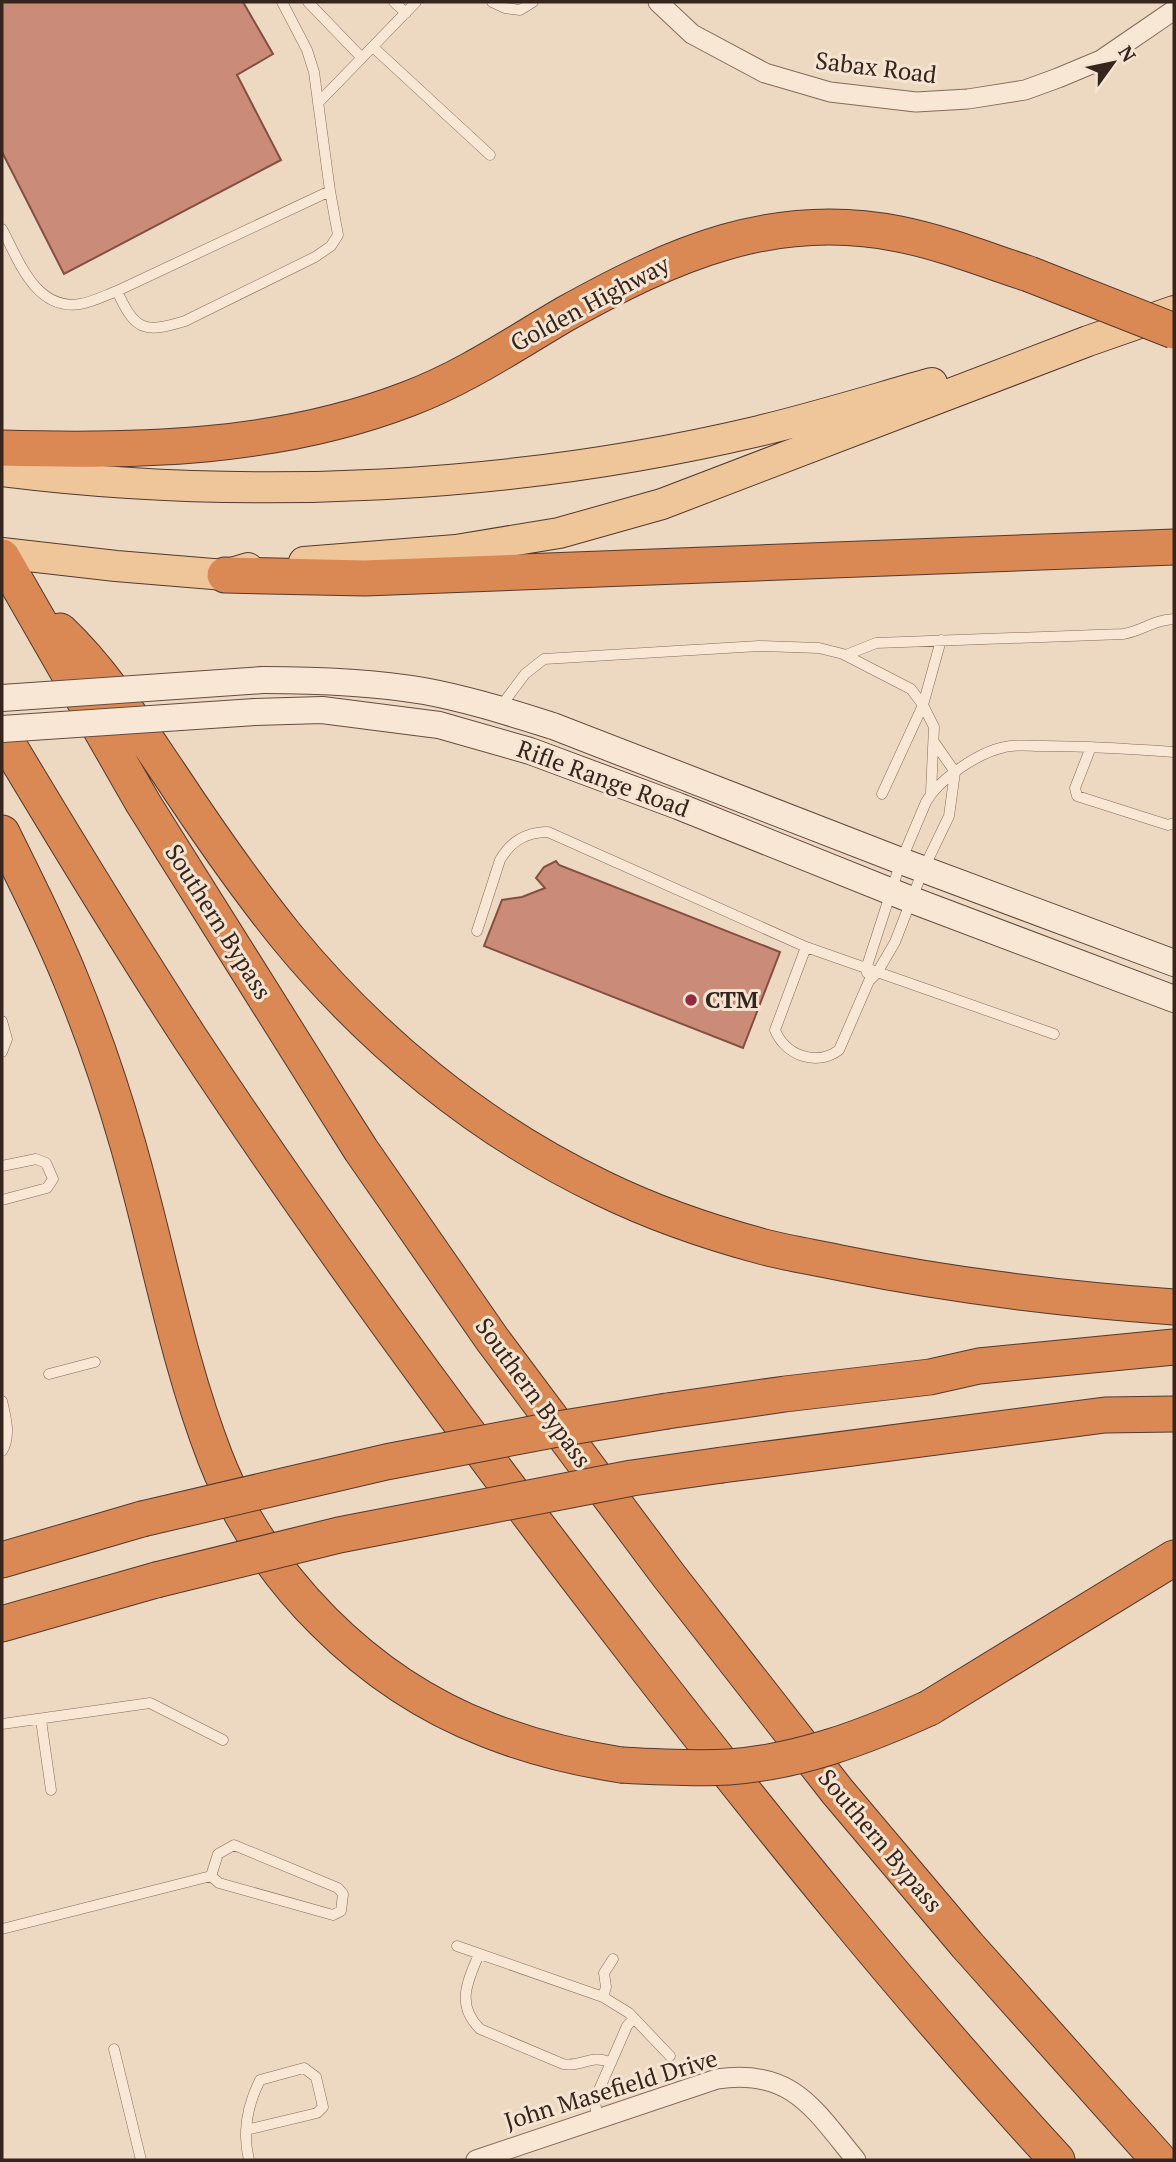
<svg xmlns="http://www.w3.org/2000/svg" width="1176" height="2162" font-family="'PT Serif',serif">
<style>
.building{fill:#ca8c78;stroke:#844f40;stroke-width:2}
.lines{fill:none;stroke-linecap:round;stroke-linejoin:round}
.service-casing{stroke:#866a5a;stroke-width:11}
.minor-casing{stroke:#866a5a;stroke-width:21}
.secondary-casing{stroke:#674b3d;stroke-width:28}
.primary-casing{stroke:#53392e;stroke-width:32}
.motorway-casing{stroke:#53392e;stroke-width:37}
.service{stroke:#f8e7d4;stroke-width:10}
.minor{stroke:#f8e7d4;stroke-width:19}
.secondary{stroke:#f8e7d4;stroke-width:26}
.primary{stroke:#efc69a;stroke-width:30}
.motorway{stroke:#da8854;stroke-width:35}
.secondary-bridge-casing{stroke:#674b3d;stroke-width:28;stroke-linecap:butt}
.motorway-bridge-casing{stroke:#53392e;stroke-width:37;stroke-linecap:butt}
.secondary-bridge{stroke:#f8e7d4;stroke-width:26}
.motorway-bridge{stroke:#da8854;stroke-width:35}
.poi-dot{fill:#932b3e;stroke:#f4e4d1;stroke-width:2.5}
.labels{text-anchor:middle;stroke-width:6;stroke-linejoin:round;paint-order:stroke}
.street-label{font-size:24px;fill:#36251d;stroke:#f4e4d1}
.poi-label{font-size:24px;font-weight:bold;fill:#36251d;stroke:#f4e4d1;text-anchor:start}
</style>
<rect width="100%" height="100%" fill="#edd8c2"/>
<path class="building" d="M2 2H243L273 54 237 75 281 160 64 274 2 152Z
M556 861 559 865 780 952 743 1048 484 946 502 900 522 897 545 888 536 878 544 867Z"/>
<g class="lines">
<g class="service-casing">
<path id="service" d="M308 2 362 58
M394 2 406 13
M492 2 505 8 520 10 533 2
M373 47 490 155
M318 103 416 2
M2 229C19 261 36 311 80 304 93 302 106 295 117 291L330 191
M117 291C135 330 143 334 185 321L315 257 331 246 338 235 330 191 314 72 307 50 282 2
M846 655 876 643 1123 634C1143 631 1152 620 1174 619
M501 706 525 674 544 659 759 646 819 648 843 654 911 689 923 705 934 727 931 793
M1091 747 1075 788 1077 796 1168 825 1174 823
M882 794 923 705 941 640
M477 931 500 860C511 841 526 832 548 832L806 947 1054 1034
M806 947 775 1030C785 1055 816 1067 839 1050L869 981 877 973 895 942 923 870 949 816 955 772 934 742
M867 973 866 969 901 861 926 802C939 779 979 752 1005 747 1017 744 1031 746 1043 746 1087 746 1131 749 1174 752
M2 1021 7 1039 2 1052
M2 1166 36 1159 46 1163 53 1179 47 1188 2 1200
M49 1374 95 1362
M2 1401C6 1417 11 1437 2 1451
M41 1720 51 1790
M2 1724 150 1703 223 1740
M2 1929 211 1876 219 1883 333 1915 341 1911 343 1894 338 1888 234 1845 218 1854 211 1876
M457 1946 603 1997 629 2013 670 2056
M479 1954C468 1981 455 2004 480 2029L563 2064C580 2068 592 2053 611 2063
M603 1997 606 1987 604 1973 613 1959
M114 2049 141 2160
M597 2119 595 2099 627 2026 634 2018
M246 2130 317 2113 323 2107 316 2077 304 2068 260 2080C247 2106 242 2132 249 2160"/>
</g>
<g class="minor-casing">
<path id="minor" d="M658 2 692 34 765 73 830 92 916 102 968 99 1025 90 1058 78 1101 60 1174 10
M476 2160 717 2079C792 2068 814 2109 856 2160"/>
</g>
<g class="secondary-casing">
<path id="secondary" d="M263 680C317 680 370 682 424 691 468 699 511 713 553 726L901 861 1174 963
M255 712 322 710 439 725 530 751 678 806 912 900 1174 999"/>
</g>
<g class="primary-casing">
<path id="primary" d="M2 471C251 502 514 489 759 431 817 417 875 399 932 383
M2 553 116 566 225 575 248 568
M304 562 456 550 559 533 662 504 1088 341 1174 311"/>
</g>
<g class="motorway-casing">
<path id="motorway" d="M2 448C139 452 278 449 408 399 464 378 514 344 565 314 673 254 773 209 899 234 944 243 986 260 1029 274
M2 557 143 803 330 1101 361 1150 492 1339 669 1576 837 1791 967 1945 1159 2160
M225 575 365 578 1174 547
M60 631C104 673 135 723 169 773 206 829 244 884 286 936 372 1041 479 1129 602 1188 651 1212 712 1233 764 1247 791 1254 819 1258 846 1264 954 1286 1064 1299 1174 1307
M2 734C63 836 125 938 190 1038 329 1249 480 1453 635 1653 770 1827 908 1998 1057 2160
M2 833C26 882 51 930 71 980 93 1033 112 1089 128 1145 158 1249 176 1356 215 1457 262 1578 366 1683 488 1730 531 1747 576 1758 621 1765
M667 1411 785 1394 930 1377 979 1366 1174 1347
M722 1465 1105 1415 1174 1414
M2 1560 142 1519
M2 1624 156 1580
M929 1708 1174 1558"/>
</g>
<use href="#service" class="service"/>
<use href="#minor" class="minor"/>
<use href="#secondary" class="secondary"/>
<use href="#primary" class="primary"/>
<use href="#motorway" class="motorway"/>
<g class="secondary-bridge-casing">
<path id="secondary-bridge" d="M2 698 263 680
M2 729 255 712"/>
</g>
<g class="motorway-bridge-casing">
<path id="motorway-bridge" d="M1029 274 1174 331
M142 1519 386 1462 552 1430 667 1411
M156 1580 339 1535 632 1478 722 1465
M621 1765C657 1767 693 1769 729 1767 799 1762 865 1737 929 1708"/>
</g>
<use href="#secondary-bridge" class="secondary-bridge"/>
<use href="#motorway-bridge" class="motorway-bridge"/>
</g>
<circle class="poi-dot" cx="691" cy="1000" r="7"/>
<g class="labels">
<g class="street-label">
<text transform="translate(876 68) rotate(7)" y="8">Sabax Road</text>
<text transform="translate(590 304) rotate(-28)" y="8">Golden Highway</text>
<text transform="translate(603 779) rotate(20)" y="8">Rifle Range Road</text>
<text transform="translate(218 922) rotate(58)" y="8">Southern Bypass</text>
<text transform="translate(533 1393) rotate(54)" y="8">Southern Bypass</text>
<text transform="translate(880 1841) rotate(50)" y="8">Southern Bypass</text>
<text transform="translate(611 2090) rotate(-17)" y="8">John Masefield Drive</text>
</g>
<g class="poi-label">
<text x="705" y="1008">CTM</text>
</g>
</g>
<rect width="1176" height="2162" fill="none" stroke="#36251d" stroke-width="7"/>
<g transform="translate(1113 63) rotate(57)" stroke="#f4e4d1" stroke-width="5" paint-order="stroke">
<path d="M0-5L12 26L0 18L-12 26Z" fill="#36251d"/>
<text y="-10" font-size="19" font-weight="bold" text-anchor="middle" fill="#36251d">N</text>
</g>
</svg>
